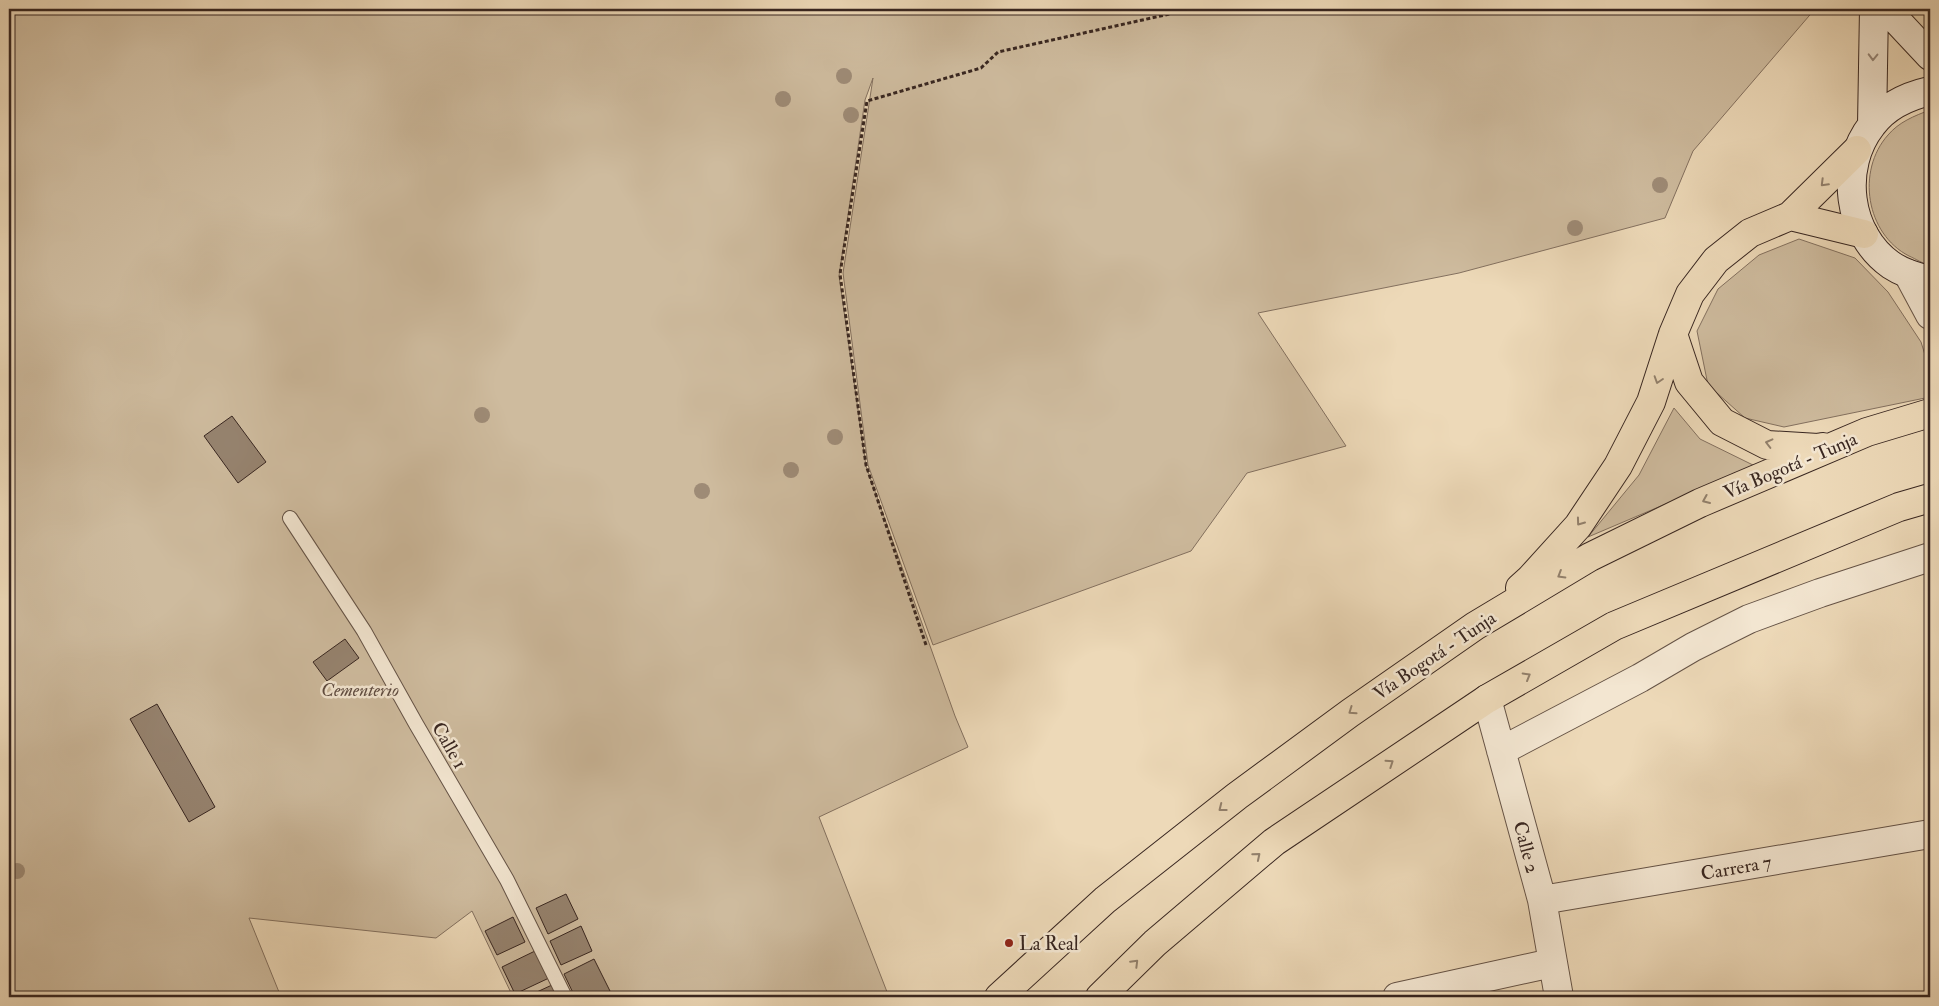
<svg xmlns="http://www.w3.org/2000/svg" width="1939" height="1006" font-family="'IM FELL Double Pica',serif">
<style>
.green{fill:#cebb9e;stroke:#83705f}
.building{fill:#96836f;stroke:#382620}
.lines{fill:none;stroke-linecap:round;stroke-linejoin:round}
.service-casing{stroke:#655346;stroke-width:16}
.minor-casing{stroke:#655346;stroke-width:30}
.tertiary-casing{stroke:#655346;stroke-width:30}
.secondary-casing{stroke:#382620;stroke-width:30}
.trunk-casing{stroke:#382620;stroke-width:30}
.path{stroke:#382620;stroke-width:3;stroke-dasharray:4 2.5;stroke-linecap:butt}
.service{stroke:#f3e6d1;stroke-width:14}
.minor{stroke:#f3e6d1;stroke-width:28}
.tertiary{stroke:#f3e6d1;stroke-width:28}
.secondary{stroke:#f3e6d1;stroke-width:28}
.trunk{stroke:#edd9b8;stroke-width:28}
.tree{fill:#9e8b76}
.oneway{stroke:#968678}
.oneway2{stroke:#92806c}
.poi-dot{fill:#8f2418;stroke:#f3e6d1;stroke-width:2}
.labels{text-anchor:middle;stroke-width:5;stroke-linejoin:round;paint-order:stroke}
.street-label{font-size:19px;fill:#382620;stroke:#f3e6d1}
.park-label{font-size:19px;font-style:italic;fill:#5e4b40;stroke:#f3e6d1}
.poi-label{font-size:19px;fill:#382620;stroke:#f3e6d1;text-anchor:start}
</style>
<rect width="100%" height="100%" fill="#edd9b8"/>
<filter id="stains"><feTurbulence type="fractalNoise" baseFrequency=".004" numOctaves="4"/><feColorMatrix values="0 0 0 0 .2 0 0 0 0 .09 0 0 0 0 .02 0 0 0 .5 -.17"/></filter>
<radialGradient id="worn" r=".72"><stop offset=".6" stop-color="#630" stop-opacity="0"/><stop offset="1" stop-color="#630" stop-opacity=".3"/></radialGradient>
<path class="green" d="M9 9H1815L1693 151 1665 218 1459 273 1258 313 1346 446 1247 473 1191 551 933 645 868 465 843 273 873 78 865 100 839 276 866 466 955 716 968 747 819 817 889 997H513L472 911 436 938 249 918 281 997H9Z
M1930 110V265C1923 264 1916 259 1909 256 1866 234 1856 171 1888 135 1899 122 1914 116 1930 110Z
M1799 239 1855 258 1888 292 1921 342 1930 371V397L1784 427 1745 418 1708 385 1697 331 1718 289 1759 255Z
M1674 408 1700 439 1755 466 1588 537 1639 475Z"/>
<path class="building" d="M232 416 266 462 238 483 204 436Z
M345 639 359 658 327 681 313 662Z
M157 704 215 807 189 822 130 719Z
M566 894 578 919 548 934 536 908Z
M513 917 525 942 497 955 485 931Z
M581 926 592 951 561 965 550 941Z
M535 951 549 978 515 994 502 967Z
M594 959 610 991 596 997H575L564 974Z
M552 985 558 997H526Z"/>
<g class="lines">
<g class="service-casing">
<path id="service" d="M290 518 364 631 416 724 507 880 565 997"/>
</g>
<g class="minor-casing">
<path id="minor" d="M1487 699 1542 900 1559 997
M1501 751 1640 678 1693 647 1749 619 1820 593 1930 557
M1542 900 1930 834
M1397 997 1552 963"/>
</g>
<g class="tertiary-casing">
<path id="tertiary" d="M1908 274 1930 315"/>
</g>
<g class="secondary-casing">
<path id="secondary" d="M1886 9 1930 56
M1930 91C1908 96 1886 106 1872 125 1839 167 1847 234 1891 265 1903 273 1916 277 1930 280
M1872 125 1874 9"/>
</g>
<g class="trunk-casing">
<path id="trunk" d="M1790 216 1864 234
M1673 334 1689 382 1722 422 1767 445 1818 448 1823 447
M1520 588 1530 579 1578 526 1618 466 1651 402 1673 334 1690 294 1716 260 1750 233 1790 216 1857 150
M999 997 1105 900 1237 796 1350 713 1475 626 1590 557 1700 503 1867 432 1930 413
M1100 997 1155 943 1274 842 1487 699 1614 626 1899 507 1930 498"/>
</g>
<path class="path" d="M926 645 866 465 840 274 867 101 981 68 998 52 1192 9"/>
<use href="#service" class="service"/>
<use href="#minor" class="minor"/>
<use href="#tertiary" class="tertiary"/>
<use href="#secondary" class="secondary"/>
<use href="#trunk" class="trunk"/>
</g>
<g class="tree">
<circle cx="844" cy="76" r="8"/>
<circle cx="783" cy="99" r="8"/>
<circle cx="851" cy="115" r="8"/>
<circle cx="1660" cy="185" r="8"/>
<circle cx="1575" cy="228" r="8"/>
<circle cx="482" cy="415" r="8"/>
<circle cx="835" cy="437" r="8"/>
<circle cx="791" cy="470" r="8"/>
<circle cx="702" cy="491" r="8"/>
<circle cx="17" cy="871" r="8"/>
</g>
<defs><path id="oneway-chevron" d="M-2-3.5L2.5 0L-2 3.5" fill="none" stroke-width="1.6" stroke-linecap="round" stroke-linejoin="round" transform="scale(1.25)"/></defs>
<use class="oneway" href="#oneway-chevron" transform="translate(1873 57) rotate(91)"/>
<g class="oneway2">
<use href="#oneway-chevron" transform="translate(1824 183) rotate(135)"/>
<use href="#oneway-chevron" transform="translate(1658 380) rotate(108)"/>
<use href="#oneway-chevron" transform="translate(1769 443) rotate(-166)"/>
<use href="#oneway-chevron" transform="translate(1706 500) rotate(157)"/>
<use href="#oneway-chevron" transform="translate(1580 522) rotate(126)"/>
<use href="#oneway-chevron" transform="translate(1561 575) rotate(149)"/>
<use href="#oneway-chevron" transform="translate(1527 676) rotate(-30)"/>
<use href="#oneway-chevron" transform="translate(1352 711) rotate(145)"/>
<use href="#oneway-chevron" transform="translate(1390 763) rotate(-34)"/>
<use href="#oneway-chevron" transform="translate(1222 808) rotate(142)"/>
<use href="#oneway-chevron" transform="translate(1257 856) rotate(-40)"/>
<use href="#oneway-chevron" transform="translate(1135 963) rotate(-45)"/>
</g>
<circle class="poi-dot" cx="1009" cy="943" r="5"/>
<g class="labels">
<g class="street-label">
<text transform="translate(1790 465) rotate(-23)" y="7">Vía Bogotá - Tunja</text>
<text transform="translate(1434 655) rotate(-34)" y="7">Vía Bogotá - Tunja</text>
<text transform="translate(450 745) rotate(60)" y="7">Calle 1</text>
<text transform="translate(1527 847) rotate(75)" y="7">Calle 2</text>
<text transform="translate(1736 867) rotate(-10)" y="7">Carrera 7</text>
</g>
<g class="park-label">
<text x="360" y="696">Cementerio</text>
</g>
<g class="poi-label">
<text x="1019" y="950">La Real</text>
</g>
</g>
<rect width="1939" height="1006" fill="none" stroke="#edd9b8" stroke-width="30"/>
<rect x="10" y="10" width="1919" height="986" fill="none" stroke="#382620" stroke-width="2.5"/>
<rect x="15" y="15" width="1909" height="976" fill="none" stroke="#382620"/>
<rect width="100%" height="100%" filter="url(#stains)"/>
<rect width="100%" height="100%" fill="url(#worn)"/>
</svg>
